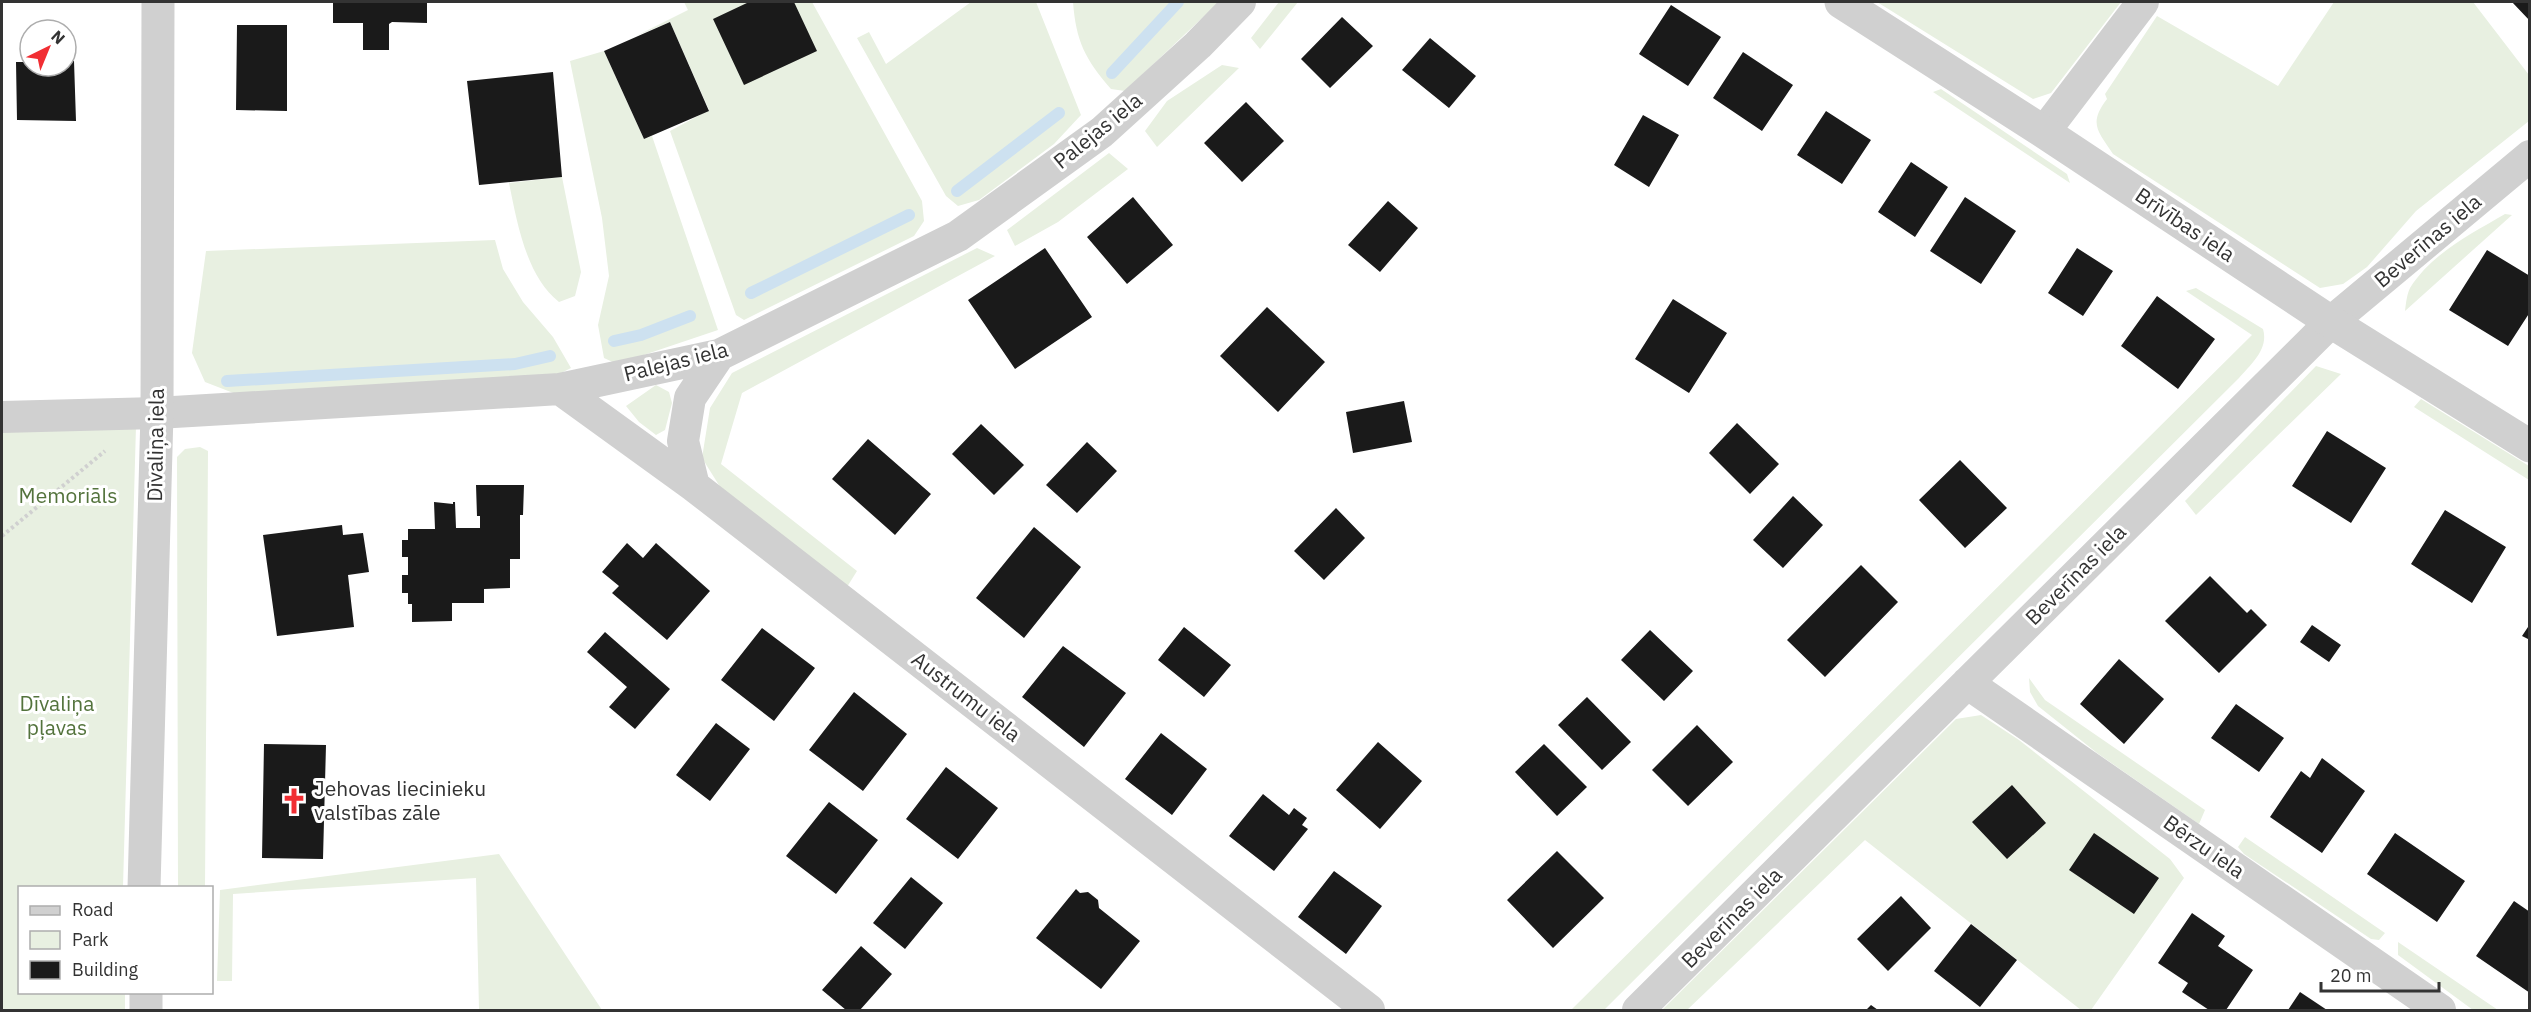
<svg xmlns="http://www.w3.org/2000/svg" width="2531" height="1012" font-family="'IBM Plex Sans',sans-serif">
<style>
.green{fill:#e8f0e1}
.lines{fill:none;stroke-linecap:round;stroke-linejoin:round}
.stream{stroke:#cde1f0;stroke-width:12}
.building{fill:#1a1a1a}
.path{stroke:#d0d0d0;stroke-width:4;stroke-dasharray:3 3;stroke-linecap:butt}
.minor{stroke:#d0d0d0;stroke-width:32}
.tertiary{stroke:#d0d0d0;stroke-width:33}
.labels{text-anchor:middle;stroke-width:6;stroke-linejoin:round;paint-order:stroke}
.street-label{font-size:21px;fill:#333;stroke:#fff}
.park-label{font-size:21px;fill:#53733c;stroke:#fff}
.poi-label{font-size:21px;fill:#333;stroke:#fff;text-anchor:start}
</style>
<rect width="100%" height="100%" fill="#fff"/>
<path class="green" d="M684 2H812L922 201 924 221 914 236 744 320 736 315 670 131 709 110 670 22 636 36 688 10Z
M971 2H1036L1081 115 1054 144 979 200 958 206 946 196 857 38 869 32 886 64Z
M1073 2H1219L1125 91 1111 89C1085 59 1076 41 1073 2Z
M1279 2H1298L1260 49 1251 38Z
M1877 2H2121L2051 93 2033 99Z
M2334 2H2473L2529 75V121L2416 211 2367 267 2343 284 2320 288 2113 154C2098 131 2088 124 2107 99L2105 94 2157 16 2278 86Z
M604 51 644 139 652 136 718 330 617 364 604 358 598 325 609 276 602 218 570 61Z
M1222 65 1239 68 1157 147 1145 131 1167 101Z
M1941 89 2067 174 2070 183 1933 92Z
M1109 153 1128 169 1058 222 1015 246 1007 230Z
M562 177 581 272 575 296 559 302C526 276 517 222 509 183Z
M2505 214 2512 215 2405 311C2406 303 2407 294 2410 288 2432 253 2471 234 2505 214Z
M495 240 503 269 523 302 553 337 571 368 551 378 236 394 205 382 192 353 206 251Z
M977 248 995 256 742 393 721 464 857 571 847 587 722 490 702 458 710 408 732 373Z
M2196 288 2263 329C2269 349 2251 364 2239 378L1604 1010H1571L2252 335 2186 291Z
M2316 366 2341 374 2196 515 2185 501Z
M656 385 669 392 672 403 665 430 656 435 639 422 626 406Z
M2421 399 2529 466V480L2414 407Z
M136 426 123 887 20 888V992L125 993V1010H2V430Z
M200 447 208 451 205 887H178L177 457 185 449Z
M2029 678 2045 700 2205 810 2199 824 2097 753 2038 706 2030 692Z
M1981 715 2019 740 2170 859 2184 878 2091 1010H2081L1865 840 1687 1010H1662L1956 719Z
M2245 837 2385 933 2379 940 2371 939 2244 854 2238 847Z
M499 854 602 1010H479L476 878 233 894 232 981H217L220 890Z
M2398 942 2498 1010H2473L2398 955Z"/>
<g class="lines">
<path class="stream" d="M1112 73 1178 2
M957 191 1059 113
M751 293 909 215
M614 341 641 335 690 316
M227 381 515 364 550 356"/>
</g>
<path class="building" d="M333 2H427V23L392 22 389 24V50H363V23H333Z
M749 2H794L817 51 744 85 713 19Z
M2512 2H2530V21Z
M1671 5 1721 37 1688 86 1639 54Z
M1342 17 1373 46 1330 88 1301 59Z
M670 22 709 111 644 139 604 51Z
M237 25H287V111L236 110Z
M1430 38 1476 76 1449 108 1402 70Z
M1743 52 1793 85 1762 131 1713 98Z
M66 61H74L76 121 17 120 16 62H30V66H66Z
M553 72 562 177 479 185 467 81Z
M1246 102 1284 141 1242 182 1204 143Z
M1826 111 1871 140 1842 184 1797 155Z
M1643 115 1679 135 1649 187 1614 165Z
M1911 162 1948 187 1915 237 1878 212Z
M1133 197 1173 245 1127 284 1087 237Z
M1965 197 2016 231 1981 284 1930 251Z
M1388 201 1418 228 1380 272 1348 245Z
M1045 248 1092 317 1015 369 968 300Z
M2077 248 2113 271 2083 316 2048 293Z
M2487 250 2530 276V312L2508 346 2449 310Z
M2157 296 2215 339 2178 389 2121 346Z
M1673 299 1727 333 1689 393 1635 359Z
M1267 307 1325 362 1278 412 1220 356Z
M1404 401 1412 442 1353 453 1346 412Z
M1737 423 1779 464 1750 494 1709 453Z
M981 424 1024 465 994 495 952 454Z
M2327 431 2386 468 2351 523 2292 486Z
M868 439 931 494 895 535 832 479Z
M1087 442 1117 471 1077 513 1046 485Z
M1960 460 2007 508 1965 548 1919 500Z
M476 485H524L523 515H520V559H510V588L484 589V603H452V621L412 622V604H408V593H402V575H408V557H402V540H408V529H435L434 502 453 504V502H455L456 528H480V516H477Z
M1793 496 1823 525 1783 568 1753 540Z
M1336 508 1365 538 1324 580 1294 551Z
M2445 510 2506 547 2472 603 2411 564Z
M342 525 343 535 363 533 369 572 348 575 354 627 277 636 263 535Z
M1034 527 1081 567 1024 638 976 598Z
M627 543 643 558 656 543 710 591 667 640 612 593 619 586 602 572Z
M1861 565 1898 602 1825 677 1787 640Z
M2210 576 2247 613 2251 609 2267 625 2219 673 2165 621Z
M2530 624V640L2522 636Z
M2312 625 2341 645 2329 662 2300 642Z
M1184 627 1231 665 1204 697 1158 660Z
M762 628 815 668 774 721 721 680Z
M1650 630 1693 671 1664 701 1621 660Z
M605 632 670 689 635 729 609 707 627 687 587 652Z
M1063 646 1126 693 1084 747 1022 697Z
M2119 659 2164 699 2124 744 2080 704Z
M854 692 907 734 863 791 809 750Z
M1587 697 1631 742 1602 770 1558 725Z
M2236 704 2284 738 2259 772 2211 738Z
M716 723 750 749 710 801 676 775Z
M1697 725 1733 762 1688 806 1652 770Z
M1161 733 1207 769 1172 815 1125 779Z
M1378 742 1422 781 1380 829 1336 790Z
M264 744 326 745 323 859 262 858Z
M1544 744 1587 787 1557 816 1515 772Z
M2322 758 2365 791 2322 853 2270 817 2301 771 2310 778Z
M946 767 998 808 958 859 906 819Z
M2012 785 2046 823 2007 859 1972 822Z
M1263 794 1289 815 1294 808 1307 818 1302 825 1308 829 1274 871 1229 836Z
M829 802 878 840 836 894 786 856Z
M2094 833 2159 878 2134 914 2069 870Z
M2395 833 2465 881 2437 922 2367 874Z
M1557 851 1604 898 1553 948 1507 900Z
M1334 871 1382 906 1346 954 1298 917Z
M911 877 943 903 905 949 873 923Z
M1076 889 1080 893 1088 892 1098 900 1099 908 1140 941 1101 989 1036 938Z
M1901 896 1931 928 1888 971 1857 939Z
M2514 901 2530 912V993L2476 956Z
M2192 913 2225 936 2218 946 2253 970 2226 1010H2209L2182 992 2188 983 2158 963Z
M1971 924 2017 960 1980 1007 1934 971Z
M861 946 892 974 860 1010H846L822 990Z
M2300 992 2327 1010H2288Z
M1871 1005 1878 1010H1866Z"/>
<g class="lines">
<path class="path" d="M2 536 105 451"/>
<path class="minor" d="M2044 132 2143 2
M560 389 694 486 1369 1010
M2 417 157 413 560 389 719 355 958 236 1102 132 1198 45 1240 2
M694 486 683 441 690 398 719 355
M1967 683 2440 1010
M1638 1010 2331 322 2530 156"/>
<path class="tertiary" d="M1841 2 2044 132 2331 322 2530 446
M144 888 157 413 158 2
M146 992V1010"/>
</g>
<defs>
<g id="church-bare" transform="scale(2.07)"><path d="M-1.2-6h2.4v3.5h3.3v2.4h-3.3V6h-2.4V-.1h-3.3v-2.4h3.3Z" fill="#f12e33" stroke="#fff" stroke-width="2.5" paint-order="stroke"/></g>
</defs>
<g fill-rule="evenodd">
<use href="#church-bare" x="294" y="801"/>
</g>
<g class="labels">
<g class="street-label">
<text transform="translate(1098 131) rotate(-39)" y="7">Palejas iela</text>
<text transform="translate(2185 225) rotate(34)" y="7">Brīvības iela</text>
<text transform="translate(2428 241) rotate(-40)" y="7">Beverīnas iela</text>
<text transform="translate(676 362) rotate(-14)" y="7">Palejas iela</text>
<text transform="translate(156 445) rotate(-89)" y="7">Dīvaliņa iela</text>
<text transform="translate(2076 575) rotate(-45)" y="7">Beverīnas iela</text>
<text transform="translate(966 697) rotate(38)" y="7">Austrumu iela</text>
<text transform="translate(2204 847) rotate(35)" y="7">Bērzu iela</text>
<text transform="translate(1732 918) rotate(-45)" y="7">Beverīnas iela</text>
</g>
<g class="park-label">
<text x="68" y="503">Memoriāls</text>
<text x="57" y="711">Dīvaliņa<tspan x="57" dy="24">pļavas</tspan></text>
</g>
<g class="poi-label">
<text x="314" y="796">Jehovas liecinieku<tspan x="314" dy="24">valstības zāle</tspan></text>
</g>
</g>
<rect width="2531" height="1012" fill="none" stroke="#333333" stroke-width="6"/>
<rect x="18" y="886" width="195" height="108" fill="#ffffff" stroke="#adadad" stroke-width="1.5"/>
<rect x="30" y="906" width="30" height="9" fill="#d0d0d0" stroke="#adadad" stroke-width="1.5"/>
<text x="72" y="916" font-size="18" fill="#333333">Road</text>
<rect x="30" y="931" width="30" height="18" fill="#e8f0e1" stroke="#adadad" stroke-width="1.5"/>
<text x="72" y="946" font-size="18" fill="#333333">Park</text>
<rect x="30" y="961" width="30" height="18" fill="#1a1a1a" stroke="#adadad" stroke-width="1.5"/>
<text x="72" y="976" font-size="18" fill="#333333">Building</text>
<g transform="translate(48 48) rotate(43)"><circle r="28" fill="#ffffff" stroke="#adadad" stroke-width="1.5"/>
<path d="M0-4.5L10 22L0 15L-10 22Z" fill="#f12e33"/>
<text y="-9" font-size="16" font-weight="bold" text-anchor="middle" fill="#333333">N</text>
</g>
<path d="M2321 982v9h118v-9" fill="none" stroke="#333333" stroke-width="3"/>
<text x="2330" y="982" font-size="18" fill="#333333" stroke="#ffffff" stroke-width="4.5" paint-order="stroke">20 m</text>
</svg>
